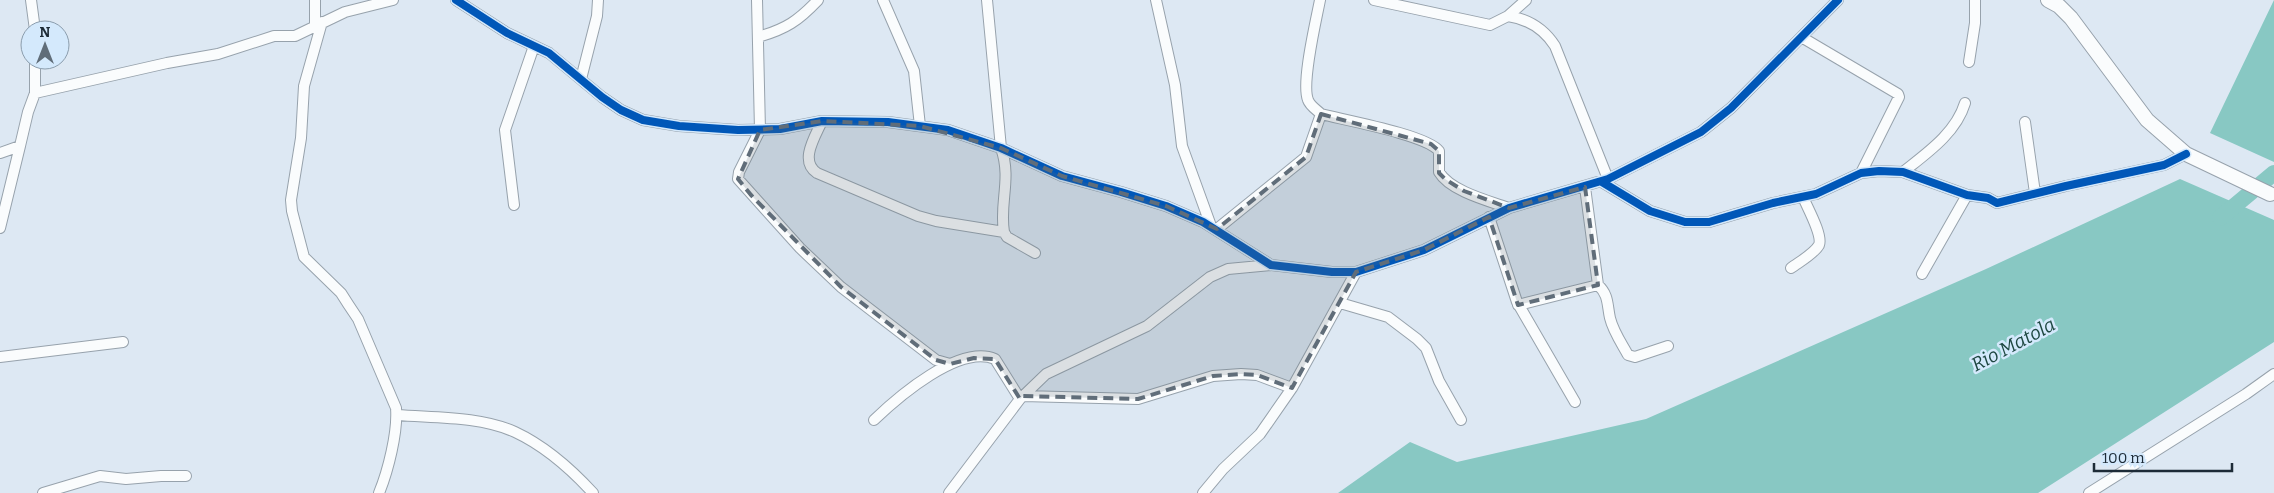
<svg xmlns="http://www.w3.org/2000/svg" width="2274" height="493" font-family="Bitter,serif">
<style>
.water{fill:#88c8c3}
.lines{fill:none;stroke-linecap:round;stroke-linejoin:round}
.river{stroke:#88c8c3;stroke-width:16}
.street-casing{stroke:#97a2ac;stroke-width:12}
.secondary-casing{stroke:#97a2ac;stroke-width:16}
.street{stroke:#fafcfd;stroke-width:10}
.secondary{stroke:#fafcfd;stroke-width:14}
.cycleway-casing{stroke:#d4e9fc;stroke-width:11}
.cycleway{stroke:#0057b8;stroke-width:8}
.marked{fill:#606d79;fill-opacity:0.2;stroke:#606d79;stroke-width:4;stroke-dasharray:10 6;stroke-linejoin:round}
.labels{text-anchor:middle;stroke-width:5;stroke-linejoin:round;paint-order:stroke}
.water-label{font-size:19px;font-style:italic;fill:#1e4741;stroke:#d4e9fc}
</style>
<rect width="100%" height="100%" fill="#dde8f3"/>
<path class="water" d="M2274 0V162L2210 133Z
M2180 179 2274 220V342L2038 493H1338L1410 442 1457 462 1646 419 1986 269Z"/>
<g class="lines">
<path class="river" d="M2220 218 2274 173"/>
<g class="street-casing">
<path id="street" d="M31 0 35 30
M315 0V25
M456 0 507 33 549 53 602 97 621 110 643 120 679 126 738 130 780 129 822 121 888 122 948 130 1001 148 1062 176 1121 192 1166 206 1203 222 1271 265 1332 272H1356L1424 250 1509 208 1608 179 1701 132 1731 108 1838 0
M757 0 760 130 739 172 738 179 800 248 841 287 936 360 950 364
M883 0 914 71 920 126
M987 0 1001 148C1012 179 999 203 1004 232L1007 237 1035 253
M1156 0 1175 85 1182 146 1211 226
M1374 0 1490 25 1508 16 1526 0
M1508 16C1528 19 1544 29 1555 46L1608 179
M322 22 304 86 301 138 291 200 292 211 304 257 341 293 348 304 358 319 396 408C398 432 388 471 379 493
M758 37C786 29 798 21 818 0
M1803 38 1898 94 1899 97 1861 173
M1969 62 1975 23V0
M581 79 597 16 598 0
M35 93 167 63 218 54 274 36H295L345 12 393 0
M1321 114C1344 120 1427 135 1439 151V172C1450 191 1489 201 1509 208
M822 121C815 137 799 161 817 173L918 216 936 221 1004 232
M2025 122 2035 193
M0 153 20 146 28 112 35 93V60
M1903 172C1927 153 1956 133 1965 103
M1602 182 1650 211 1685 222H1709L1773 203 1816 194 1861 173 1879 171 1903 172 1967 195 1988 198 1997 203 2066 186 2164 165 2186 154
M1585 187 1598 285C1609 295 1607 305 1610 318 1613 331 1622 344 1628 355L1635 357 1668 346
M514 205 505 130 534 46
M1489 217 1517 302 1575 402
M0 228 20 146
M1217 229 1306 157 1321 114C1317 110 1310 106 1308 100 1301 83 1316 21 1320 0
M1791 268C1799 262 1814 254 1819 245 1823 235 1807 207 1803 197
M1922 274 1967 195
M1340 303 1388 317 1417 339 1426 348 1439 381 1461 420
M1518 305 1598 285
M0 357 123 342
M1023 396 1138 399 1213 376 1241 374 1257 375 1292 388
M397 415C435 418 479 416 515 432 545 446 571 469 593 493
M874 420C898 397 959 344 995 359L1020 399
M43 493 100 476 126 479 161 476H186
M949 493 1020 399 1046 374 1147 326 1210 277 1228 269 1271 265
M1203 493 1223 469 1260 434 1292 388 1356 272
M2089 493 2246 394 2274 374"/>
</g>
<g class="secondary-casing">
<path id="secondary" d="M2048 0 2059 6 2071 18 2147 120 2186 154 2270 194"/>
</g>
<use href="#street" class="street"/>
<use href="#secondary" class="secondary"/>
<g class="cycleway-casing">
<path id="cycleway" d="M456 0 507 33 549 53 602 97 621 110 643 120 679 126 738 130 780 129 822 121 888 122 948 130 1001 148 1062 176 1121 192 1166 206 1203 222 1271 265 1332 272H1356L1424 250 1509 208 1608 179 1701 132 1731 108 1838 0
M1602 182 1650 211 1685 222H1709L1773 203 1816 194 1861 173 1879 171 1903 172 1967 195 1988 198 1997 203 2066 186 2164 165 2186 154"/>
</g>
<use href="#cycleway" class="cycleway"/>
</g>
<path class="marked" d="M1321 114 1431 144 1439 151V173L1445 179 1464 191 1509 208 1585 187 1598 285 1518 305 1489 217 1424 250 1356 272 1292 388 1257 375 1241 374 1213 376 1138 399 1023 396 1020 399 995 359 974 358 950 364 936 360 841 287 751 195 738 179 760 130 822 121 920 126 1001 148 1062 176 1166 206 1217 229 1306 157Z"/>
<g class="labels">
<g class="water-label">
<text transform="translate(2013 344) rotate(-28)" y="7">Rio Matola</text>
</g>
</g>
<g transform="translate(45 45)"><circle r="24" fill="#d4e9fc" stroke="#8b9dad"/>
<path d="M0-4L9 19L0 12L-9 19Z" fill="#606d79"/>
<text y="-8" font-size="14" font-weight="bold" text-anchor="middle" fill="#1d2b37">N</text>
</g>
<path d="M2094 463v8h138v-8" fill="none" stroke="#1d2b37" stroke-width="2.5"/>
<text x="2102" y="463" font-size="15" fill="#1d2b37" stroke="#d4e9fc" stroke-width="4" paint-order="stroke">100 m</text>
</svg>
